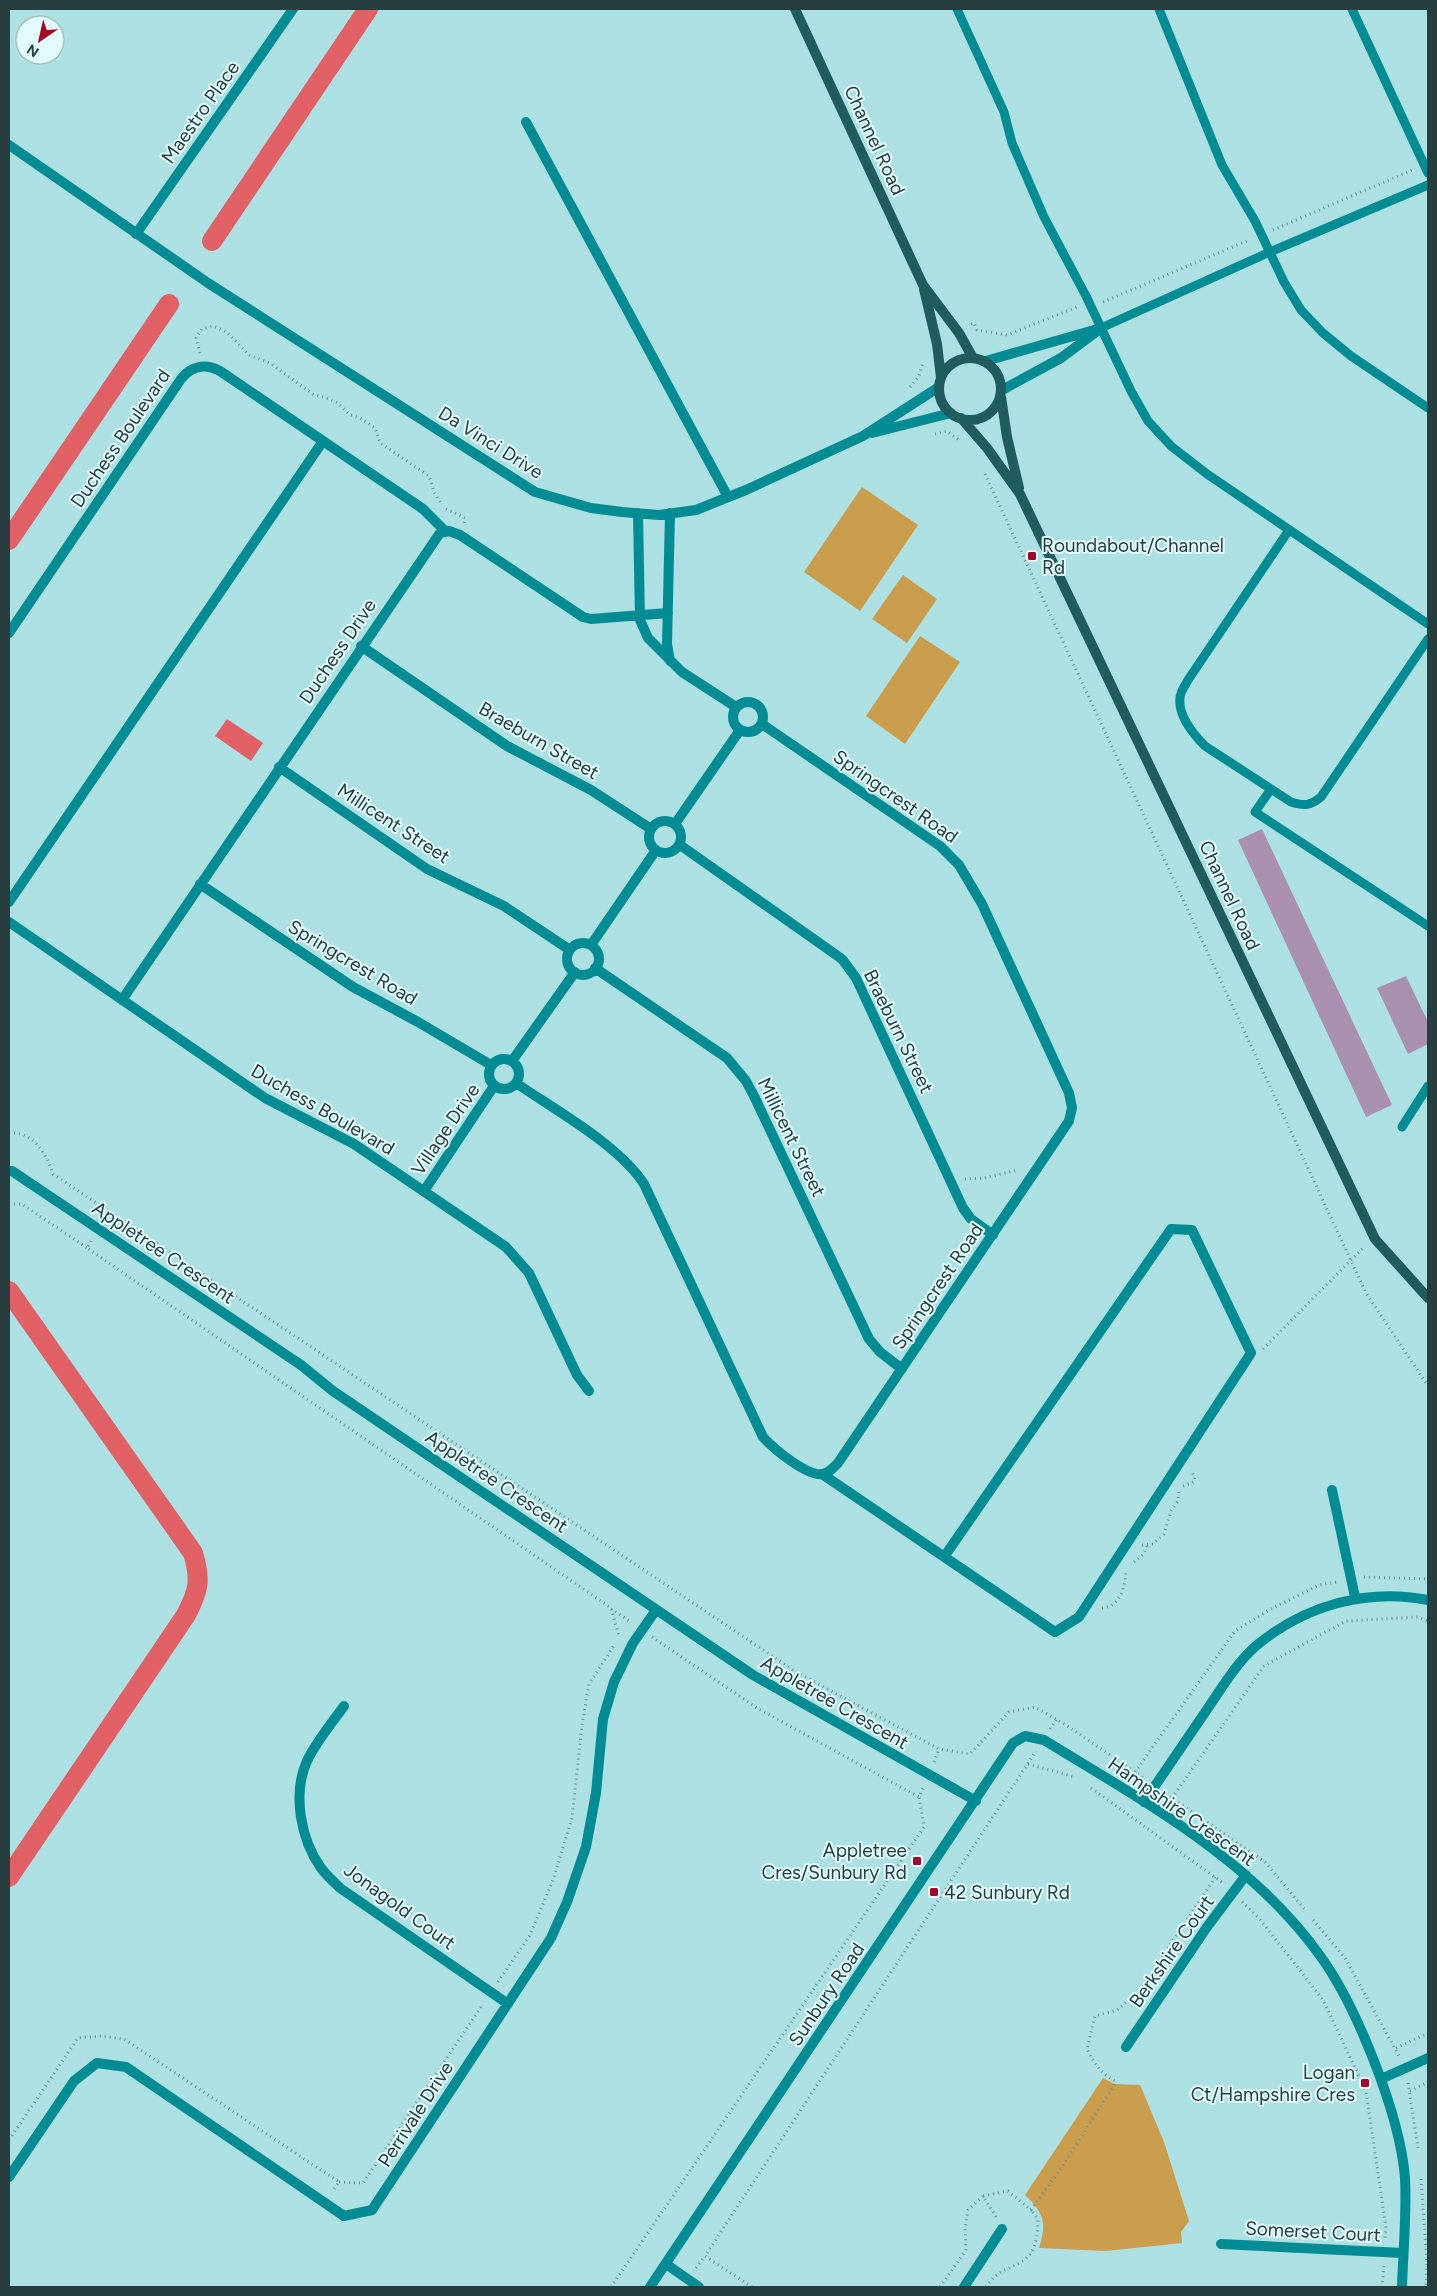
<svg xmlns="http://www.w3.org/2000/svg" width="1437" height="2296" font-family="Figtree,sans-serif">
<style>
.green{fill:#c99d4c}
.water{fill:#e06065}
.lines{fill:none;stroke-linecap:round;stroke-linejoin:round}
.canal{stroke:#e06065;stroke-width:20}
.building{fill:#aa90b0}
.path{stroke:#6a8e90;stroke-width:3;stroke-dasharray:1 4;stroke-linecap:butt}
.lane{stroke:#008c92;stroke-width:9}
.street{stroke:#008c92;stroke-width:10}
.secondary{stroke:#205b5e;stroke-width:10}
.poi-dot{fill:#a30428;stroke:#e2fcfd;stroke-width:2}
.labels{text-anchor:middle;stroke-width:4;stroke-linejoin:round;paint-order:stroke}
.street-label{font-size:19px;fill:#283d3e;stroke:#e2fcfd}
.poi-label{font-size:19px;fill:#283d3e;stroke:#e2fcfd;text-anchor:start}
</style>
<rect width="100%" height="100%" fill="#ace0e3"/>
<path class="green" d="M862 487 918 525 860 611 804 572Z
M903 575 937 599 907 643 872 619Z
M920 636 960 662 905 744 866 716Z
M1103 2078 1115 2084 1140 2085 1164 2142 1189 2221 1181 2232 1182 2243 1106 2251 1039 2248C1047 2223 1044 2213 1025 2195Z"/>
<path class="water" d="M227 719 263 743 251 761 215 736Z"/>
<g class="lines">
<path class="canal" d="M212 241 368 9
M9 540 169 304
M9 1291 193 1553C201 1580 199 1590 186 1615L9 1877"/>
</g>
<path class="building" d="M1262 829 1392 1105 1366 1117 1238 840Z
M1406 976 1428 1022V1044L1408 1054 1377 988Z"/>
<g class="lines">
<path class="path" d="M1273 230 1412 170
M1103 302 1249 240
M971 324 974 323 977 330 1007 335 1077 307
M200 353 196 338 202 329 213 326 227 332 249 355 270 363 314 395 324 397 338 403 350 415 360 418 375 428 380 443 429 476 434 492 442 505
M910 387 919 376 923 362
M935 434 947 431 959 440
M985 474 1366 1293 1428 1386
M446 509 465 518 464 523
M9 1133C34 1131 46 1154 53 1174L796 1672 939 1749 970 1754 1009 1712 1035 1707 1066 1725 1145 1779
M965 1179 984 1178 1018 1170
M9 1204H22L87 1248
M91 1241 87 1248 611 1608 619 1636
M1263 1349 1364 1247
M1183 1486 1194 1482 1195 1477 1191 1471
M1142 1545 1153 1544 1164 1534 1171 1511 1178 1501 1179 1491
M1134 1562 1143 1555 1147 1546
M1364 1577 1428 1579
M1102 1608C1120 1607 1125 1587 1126 1572
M611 1609 631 1622
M652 1637 757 1708 919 1797 924 1786
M1050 1729 1057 1719
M934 1762 939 1749
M1028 1764 1075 1777
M1135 1772 1235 1631 1271 1609 1319 1585 1338 1582
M1091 1788 1223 1883
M1166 1794 1265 1862 1306 1911
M1172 1798 1264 1666 1346 1621 1418 1617 1428 1621
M1242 1902 1259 1918 1323 2000 1366 2091 1386 2228 1385 2238
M1313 1920 1345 1958 1399 2056
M498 1982 530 1935 553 1880 572 1818 582 1725 589 1684 615 1644
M1396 2048 1428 2033
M1408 2083 1418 2148
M1410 2091 1428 2082
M9 2140 78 2038 101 2036 124 2039 339 2182 332 2192
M1421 2179 1427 2264 1426 2287
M339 2182 363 2183 483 2004
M996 2217 983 2196 1008 2191 1031 2210 1059 2171 1115 2084V2081C1100 2073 1094 2063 1087 2049L1095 2016 1117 2010 1139 1992 1216 1876
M696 2268 705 2256
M611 2287 924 1827 919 1797
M752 2287 705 2256 1036 1751
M940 2287 966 2250 965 2229 968 2210 983 2196
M986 2287C1007 2255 1038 2277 1038 2219L1031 2210
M1382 2287 1384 2266"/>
<path class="lane" d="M957 9 1004 112 1012 143 1044 217 1086 296 1131 391 1148 421 1171 446 1207 474 1428 624
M1159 9 1222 165 1255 221 1284 282 1301 310 1323 333 1351 356 1428 408
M1352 9 1428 173
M1101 328 1270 252 1428 185
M1289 530 1188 680C1185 686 1180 692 1180 698 1178 716 1193 734 1205 746L1291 802C1304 806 1310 806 1321 797L1428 639
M1271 789 1255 812 1428 926
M1402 1127 1428 1086"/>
<path class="street" d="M526 122 728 497
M9 145 208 283 535 492 591 508 622 512 659 515 696 510 746 490 863 436 939 387
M136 234 293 9
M986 361 1101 328
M1002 390 1061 358 1096 332
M872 433 951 413
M638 513 640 620 648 638 682 672 736 707
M9 633 181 379C191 366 205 363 220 371L423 509 445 531
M361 646 507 746 591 790 651 829
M670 661 667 644 670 513
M733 717a15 15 0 1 1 30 0a15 15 0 1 1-30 0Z
M279 767 427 869 504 906 570 950
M649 837a16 16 0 1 1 32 0a16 16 0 1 1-32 0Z
M675 824 740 730
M680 845 842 959 856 978 963 1208 971 1219 993 1235
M200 884 353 987 418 1022 491 1065
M9 902 323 441
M9 922 265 1098 354 1144 506 1247 529 1273 577 1375 589 1391
M567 959a16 16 0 1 1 32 0a16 16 0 1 1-32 0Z
M591 945 656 850
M595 968 727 1058 746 1081 754 1096 869 1339 880 1352 902 1369
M122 1000 440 533 449 531 460 535 583 617 591 619 668 613
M489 1074a15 15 0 1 1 30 0a15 15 0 1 1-30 0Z
M512 1061 575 972
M516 1083C555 1110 619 1145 644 1184L763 1437C773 1448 807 1477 823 1474 829 1473 834 1467 838 1463L1069 1121 1072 1108 1069 1093 982 904 959 865 940 846 762 724
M12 1171 301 1365 333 1391 753 1675 976 1801
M424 1191 494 1086
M822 1474C900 1527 977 1579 1055 1632L1079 1617 1251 1353 1192 1230 1171 1229 944 1557
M1332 1490 1355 1597
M344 1706C332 1723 316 1742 307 1761 292 1794 301 1840 321 1868 326 1875 334 1882 340 1888L508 2004
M1144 1802C1165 1771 1187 1739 1208 1708 1223 1686 1238 1661 1257 1645 1306 1605 1367 1588 1428 1600
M1126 2047 1207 1927 1246 1875
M1381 2079 1428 2058
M9 2177 74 2081 97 2063 126 2067 344 2216 372 2210 551 1938 567 1902 586 1847 596 1793 603 1719 614 1682 633 1643 656 1610
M1221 2244 1403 2253
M666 2264 699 2287
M650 2287 1013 1743 1025 1736 1044 1740C1143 1801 1253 1860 1321 1957 1344 1989 1360 2025 1374 2061 1388 2097 1402 2139 1405 2178 1407 2214 1403 2251 1402 2287
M964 2287 1002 2229"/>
<path class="secondary" d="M795 9 923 285 959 333 973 358
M924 289 937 344 941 378
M939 389a31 31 0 1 1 62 0a31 31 0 1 1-62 0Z
M1001 397 1007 437 1019 488
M961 418 987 448 1020 494 1375 1239 1428 1298"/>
</g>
<g class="poi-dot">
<rect x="1027" y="551" width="10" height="10" rx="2.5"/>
<rect x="912" y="1856" width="10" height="10" rx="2.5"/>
<rect x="929" y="1887" width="10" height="10" rx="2.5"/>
<rect x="1360" y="2078" width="10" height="10" rx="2.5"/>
</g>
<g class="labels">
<g class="street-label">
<text transform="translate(200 112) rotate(-55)" y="7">Maestro Place</text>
<text transform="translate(875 140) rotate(65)" y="7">Channel Road</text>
<text transform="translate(120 438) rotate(-56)" y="7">Duchess Boulevard</text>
<text transform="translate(491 442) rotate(32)" y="7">Da Vinci Drive</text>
<text transform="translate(337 651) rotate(-56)" y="7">Duchess Drive</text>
<text transform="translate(539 740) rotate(30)" y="7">Braeburn Street</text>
<text transform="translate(896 796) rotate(35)" y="7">Springcrest Road</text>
<text transform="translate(394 823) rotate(33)" y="7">Millicent Street</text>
<text transform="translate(1230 895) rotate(65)" y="7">Channel Road</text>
<text transform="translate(353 962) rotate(31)" y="7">Springcrest Road</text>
<text transform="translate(899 1031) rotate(64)" y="7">Braeburn Street</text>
<text transform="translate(323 1109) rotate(30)" y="7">Duchess Boulevard</text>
<text transform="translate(445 1129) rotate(-56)" y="7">Village Drive</text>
<text transform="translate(792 1137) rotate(64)" y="7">Millicent Street</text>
<text transform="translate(164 1252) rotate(34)" y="7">Appletree Crescent</text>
<text transform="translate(937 1286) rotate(-56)" y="7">Springcrest Road</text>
<text transform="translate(497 1481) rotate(34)" y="7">Appletree Crescent</text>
<text transform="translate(835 1702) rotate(30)" y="7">Appletree Crescent</text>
<text transform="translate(1182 1811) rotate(35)" y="7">Hampshire Crescent</text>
<text transform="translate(400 1906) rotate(36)" y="7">Jonagold Court</text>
<text transform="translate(1171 1951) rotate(-55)" y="7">Berkshire Court</text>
<text transform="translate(826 1994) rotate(-56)" y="7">Sunbury Road</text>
<text transform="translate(415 2114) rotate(-57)" y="7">Perrivale Drive</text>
<text transform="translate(1313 2231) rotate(3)" y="7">Somerset Court</text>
</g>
<g class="poi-label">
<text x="1042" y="552">Roundabout/Channel<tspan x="1042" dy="22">Rd</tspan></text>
<text x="907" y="1857" text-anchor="end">Appletree<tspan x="907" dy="22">Cres/Sunbury Rd</tspan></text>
<text x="944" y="1899">42 Sunbury Rd</text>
<text x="1355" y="2079" text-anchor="end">Logan<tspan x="1355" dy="22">Ct/Hampshire Cres</tspan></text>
</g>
</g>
<rect width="1437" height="2296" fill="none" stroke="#283d3e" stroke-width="20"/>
<g transform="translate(40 40) rotate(214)"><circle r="24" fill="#e2fcfd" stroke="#98b0b1"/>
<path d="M0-4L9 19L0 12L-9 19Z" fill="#a30428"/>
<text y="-8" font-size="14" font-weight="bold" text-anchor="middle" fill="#283d3e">N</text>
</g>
</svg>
